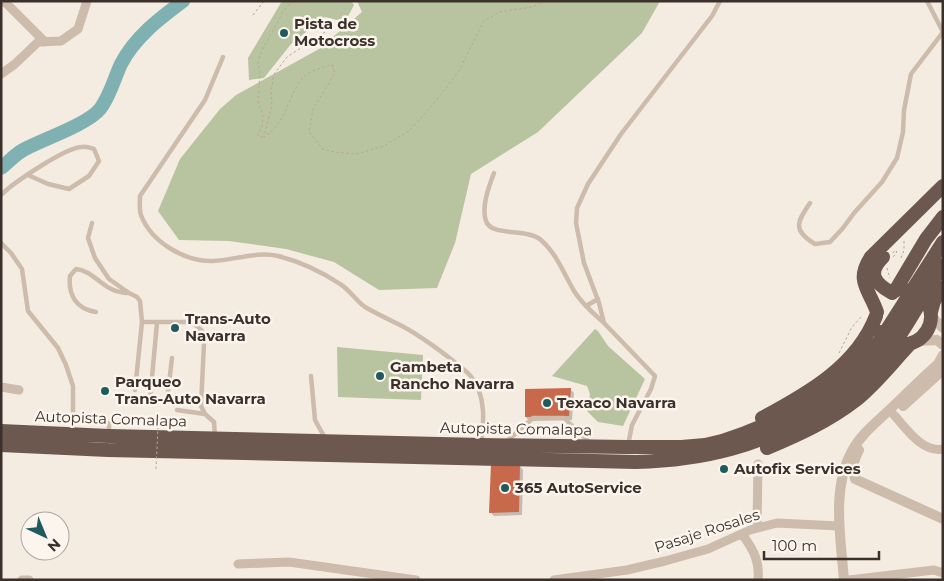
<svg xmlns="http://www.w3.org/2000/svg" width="944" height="581" font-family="Montserrat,sans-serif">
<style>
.green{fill:#b8c4a0}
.shadow{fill:#0003}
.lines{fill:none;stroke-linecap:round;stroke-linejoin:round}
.river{stroke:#7fb0b2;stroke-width:14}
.building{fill:#c8694b}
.path{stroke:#b9a596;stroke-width:1;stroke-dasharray:2.5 2.5;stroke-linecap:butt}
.service{stroke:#cdbbac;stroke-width:4.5}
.minor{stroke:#cdbbac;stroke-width:9}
.tertiary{stroke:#cdbbac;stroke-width:10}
.trunk{stroke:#6c584f;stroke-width:14}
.path-bridge{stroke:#b9a596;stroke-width:1;stroke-dasharray:2.5 2.5;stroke-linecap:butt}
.trunk-bridge{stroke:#6c584f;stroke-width:14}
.poi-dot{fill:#1f5a5e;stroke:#fbf5ee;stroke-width:2}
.labels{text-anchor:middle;stroke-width:5;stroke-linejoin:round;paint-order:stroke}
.poi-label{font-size:15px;font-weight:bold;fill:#3b302b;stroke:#fbf5ee;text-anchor:start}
.street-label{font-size:15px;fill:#3b302b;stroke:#fbf5ee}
</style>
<rect width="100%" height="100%" fill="#f4ebe1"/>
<path class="green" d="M282 1H351L354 5 345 22 325 17 291 44 264 78 249 80 248 58Z
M357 1H660L642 33 538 132 471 174 455 243 437 288 379 290 334 262 286 249 229 241 179 240 158 211 180 159 220 109 236 95 319 49 362 12Z
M595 329 598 331 608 346 645 379 623 426 598 422 587 411 590 394 587 386 552 376Z
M337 347 423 355 421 400 338 397Z"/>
<path class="shadow" d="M570 389 574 393 572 420 529 421 526 417Z
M520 466 523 470 522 515 494 516 491 513Z
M728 467 729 471 721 473 720 469Z"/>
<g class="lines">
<path class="river" d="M1 168C9 162 16 153 25 149 44 139 88 124 100 109 110 96 114 79 121 64 135 37 159 19 183 1"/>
</g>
<path class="building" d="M571 388 569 416 525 417V389Z
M491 464 520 465 519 512 489 513Z"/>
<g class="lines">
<path class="path" d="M253 15 264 1
M325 32 287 57 274 74 271 91 272 105 264 137C288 122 287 95 303 78 309 71 323 67 332 65L335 73 313 109 309 132 323 149 334 152 357 154 384 146 409 131 431 107 459 71 483 22 499 12 532 7 546 1
M263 137H259L258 135 262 127 263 114 258 103 260 72 258 63 260 54 283 12 292 1
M893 253 895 250 897 252 893 257
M901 258 904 250V241
M887 268 890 278
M839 353 852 327 862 316"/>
<path class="service" d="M927 1 943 32
M223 57 205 100 140 196C140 202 139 210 141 215 151 242 185 262 213 261 234 260 257 251 278 256 298 261 322 272 340 284 350 290 356 301 365 307 377 314 390 320 402 326 419 335 444 353 458 365 463 369 469 373 472 378 486 396 484 423 481 444
M494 173C489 186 481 207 486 221 491 237 527 228 541 240 557 254 564 274 574 291 582 304 593 313 603 322
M1 195C13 183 66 147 82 147 86 146 91 148 94 149L99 161 89 176 69 189 48 184 28 175
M810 203C797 222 792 230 815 244L830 242 843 228 854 213 882 182 897 158 903 132 904 110 911 74 943 32
M92 223 88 238 95 258 109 279 129 293 137 297 140 301 142 322H192L202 331 204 343 201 406 205 414 214 422 215 437
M1 243 11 253 22 269 28 311 58 348 66 365 73 386V432
M586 306 598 299
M96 312C76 309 68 295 70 276L76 269C96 271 102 292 127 293
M157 323 150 399 167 400 172 358
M311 376 315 420 325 438
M135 390 142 322
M177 410 205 414
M109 423V434
M506 442 533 418H564L591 444
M628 445 632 425 651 389 655 376 604 323 599 303 584 263 576 223 577 208 588 184 621 134 712 16 720 1"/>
<path class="minor" d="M4 1 45 42
M1 74 15 64 38 42 61 41 78 29 87 1
M1 387 19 390
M894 415C906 428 922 453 943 449
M757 528 758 464
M742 534C753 549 760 561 758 580
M238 564 289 562 416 580
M22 580H29
M554 580 627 570 665 561 708 549 750 530 777 523 839 526
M849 580 934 570 943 573"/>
<path class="tertiary" d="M931 316 943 328
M918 341 937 340 943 345
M903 406 943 370
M855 479C851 468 854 460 859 450
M855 479 943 519
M844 580C841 539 831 489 852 451 860 436 873 425 885 414 903 397 920 380 938 364L943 355"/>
<path class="trunk" d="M883 257C867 273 874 283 892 293
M895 291 926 239 943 217
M877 312C869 289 855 281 871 257L943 186
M931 312 934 301 943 288
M900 345C925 345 939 321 926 300
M762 418C807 394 857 366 876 316
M1 431 109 436 481 445 627 447H682L705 445 722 441 745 433 792 414 817 398 844 379 863 361 879 342 943 242
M1 445 108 450 636 462C706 460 760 446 820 410 841 397 862 383 879 363 904 334 922 297 943 265
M767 448C798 435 829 421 856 400 876 384 892 363 910 344"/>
<path class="path-bridge" d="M156 469 158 428"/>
<path class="trunk-bridge" d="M903 290 916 292 926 300
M880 332 889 341 897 344"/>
</g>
<g class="poi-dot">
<circle cx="284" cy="33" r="5"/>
<circle cx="175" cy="328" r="5"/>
<circle cx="380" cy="376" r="5"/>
<circle cx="105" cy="391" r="5"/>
<circle cx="547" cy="403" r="5"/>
<circle cx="724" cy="469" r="5"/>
<circle cx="505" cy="488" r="5"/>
</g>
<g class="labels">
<g class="poi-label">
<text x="294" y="29">Pista de<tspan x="294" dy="17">Motocross</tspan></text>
<text x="185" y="324">Trans-Auto<tspan x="185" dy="17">Navarra</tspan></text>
<text x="390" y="372">Gambeta<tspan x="390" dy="17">Rancho Navarra</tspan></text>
<text x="115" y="387">Parqueo<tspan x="115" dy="17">Trans-Auto Navarra</tspan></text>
<text x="557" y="408">Texaco Navarra</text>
<text x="734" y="474">Autofix Services</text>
<text x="515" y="493">365 AutoService</text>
</g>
<g class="street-label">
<text transform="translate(111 419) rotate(2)" y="5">Autopista Comalapa</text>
<text transform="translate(516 429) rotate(1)" y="5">Autopista Comalapa</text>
<text transform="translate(707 531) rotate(-18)" y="5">Pasaje Rosales</text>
</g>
</g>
<rect width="944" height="581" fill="none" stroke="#3b302b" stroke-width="5"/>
<g transform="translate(45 536) rotate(136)"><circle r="24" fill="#fbf5ee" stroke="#aea6a0"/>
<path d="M0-4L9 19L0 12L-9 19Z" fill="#1f5a5e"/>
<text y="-8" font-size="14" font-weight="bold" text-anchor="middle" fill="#3b302b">N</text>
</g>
<path d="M764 551v8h115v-8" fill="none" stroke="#3b302b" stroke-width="2.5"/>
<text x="772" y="551" font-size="15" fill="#3b302b" stroke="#fbf5ee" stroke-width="4" paint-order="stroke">100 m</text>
</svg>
